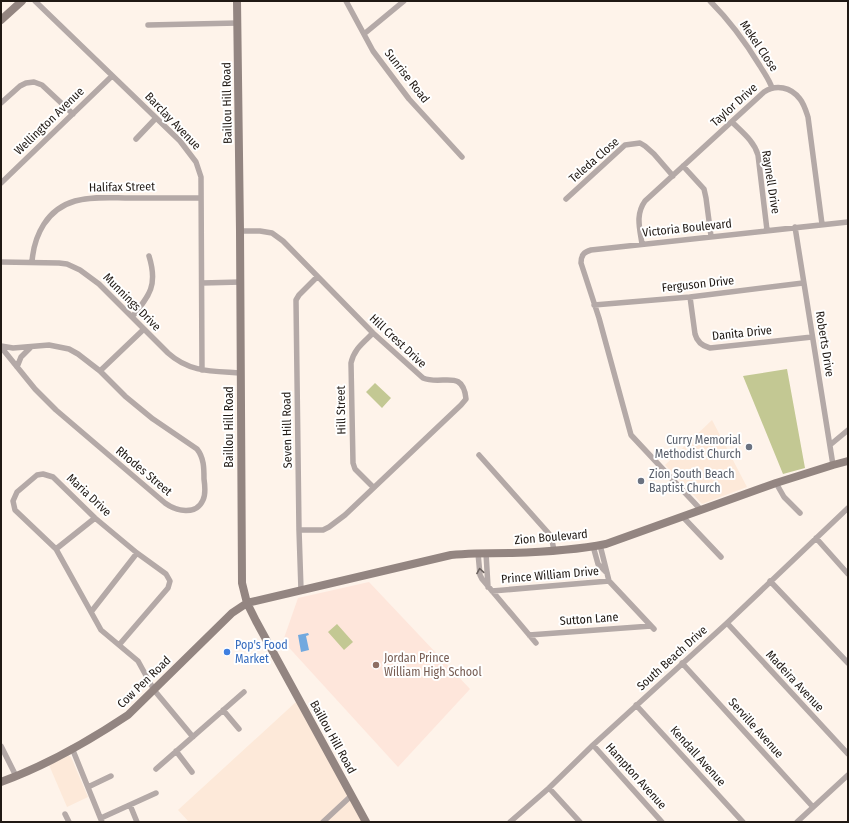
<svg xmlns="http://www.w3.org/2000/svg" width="849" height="823" font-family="'Fira Sans Condensed',sans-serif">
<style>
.built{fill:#fde9d9}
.education{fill:#fee6db}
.green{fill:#c3c893}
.water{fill:#72a9df}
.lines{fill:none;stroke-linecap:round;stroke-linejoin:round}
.street{stroke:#b4a9a7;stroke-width:5.5}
.secondary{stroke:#938581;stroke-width:8}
.oneway{stroke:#6a615e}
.worship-dot{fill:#6b7280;stroke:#fff;stroke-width:1.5}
.shop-dot{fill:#3f7fe0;stroke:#fff;stroke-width:1.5}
.education-dot{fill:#8d6e63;stroke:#fff;stroke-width:1.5}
.labels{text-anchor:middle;stroke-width:4;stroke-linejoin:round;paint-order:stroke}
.street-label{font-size:12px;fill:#201914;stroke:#fff}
.worship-label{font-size:12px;fill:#5b616d;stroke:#fff;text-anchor:end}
.shop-label{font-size:12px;fill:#366cbe;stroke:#fff;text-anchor:start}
.education-label{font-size:12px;fill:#785e54;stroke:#fff;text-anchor:start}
</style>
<rect width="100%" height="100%" fill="#fef3ea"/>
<path class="built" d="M712 420 747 487 702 504 665 465Z
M297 701 363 822H189L178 810Z
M68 755 71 757 88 797 67 807 49 765Z"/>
<path class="education" d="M369 582 470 689 398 767 283 641 298 598Z"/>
<path class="green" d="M787 369 805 468 783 474 743 376Z
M375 383 391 398 382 408 366 392Z
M337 624 353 642 344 650 328 632Z"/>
<path class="water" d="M308 633 309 635 306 636 309 650 301 652 298 635Z"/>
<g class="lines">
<path class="street" d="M35 1 180 141 196 162 201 177 202 370
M346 1 373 51 409 99 462 157
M710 1C729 20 746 43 760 66 764 73 769 79 772 88
M148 25 238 23
M364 34 404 1
M1 103 20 86 26 83 34 82 42 85 73 114
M732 122C742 132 754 141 758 155L767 230
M136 139 156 118
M683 166 704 189 706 198 711 236
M1 183 112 76
M566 199 625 145 640 143 645 146 654 154 673 176
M795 227 833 465
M240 231H260L272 233 283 241 373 333 423 378C442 386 463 368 466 399L461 405 345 515 329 527 323 530H299
M642 244C640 229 635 215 645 201L764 92C776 84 791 87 800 99 804 104 806 111 808 117L822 224
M1 262 59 263 67 264 80 270 99 284 168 353C190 373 214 371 241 373
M32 262C34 235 47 209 75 201 93 196 112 198 130 198 154 198 177 198 201 198
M202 283 241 282
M690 297 695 334C697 342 702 346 710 348L812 337
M594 305 690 297 803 283
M132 317C150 295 158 285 149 256
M373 333C363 343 354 349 351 363L353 463 355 469 373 487
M1 346 13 348 49 345 69 349 78 354 100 371 125 396 153 419 197 449C204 458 204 468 204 479 205 486 206 494 203 500 196 516 176 511 165 503L56 410 35 389 1 347
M17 367 21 357 31 347
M100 371 144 329
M830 445 848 430
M479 455 551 536 554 550
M776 483 784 497 800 513
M701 510 631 435 599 318 581 263C581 255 584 252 591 250L848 222
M683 517 721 557
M816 538 848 574
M600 545 609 581 654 629
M593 546 598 564 607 573
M56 549 95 518
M478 553 480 575 482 579 536 643
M486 553 488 587
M770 581 848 663
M301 590 299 530 296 300 299 295 317 277
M492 591 609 581
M91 612 137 553
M727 623 848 754
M529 635 651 626
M119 645 168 588 170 581 166 574 137 553 95 518 53 477 43 474 37 475 17 492 13 501 15 510 56 549 101 630 138 661 154 690 193 737
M682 663 813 807
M636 705 743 822
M223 710 239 729
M593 745 662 822
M1 746 16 776
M72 748 102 822
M176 751 192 772
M156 769 244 692
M88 787 111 776
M549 788 580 822
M130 805 137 822
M65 814 69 822
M101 818 156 793
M323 822 351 796
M510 822 549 788 593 745 727 623 848 508
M797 822 848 775"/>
<path class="secondary" d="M237 1 240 231 242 583 247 603 256 621 366 822
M1 20 22 1
M1 782C45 766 89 741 128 715L232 613 247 603 451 555C471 553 491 553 512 553 543 552 576 550 606 544L776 483 833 465 848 461"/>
</g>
<defs><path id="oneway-chevron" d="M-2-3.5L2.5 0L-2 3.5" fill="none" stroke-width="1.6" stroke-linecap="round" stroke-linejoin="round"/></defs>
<use class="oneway" href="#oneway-chevron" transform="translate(480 571) rotate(-99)"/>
<g class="worship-dot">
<circle cx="749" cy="447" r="4"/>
<circle cx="641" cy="481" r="4"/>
</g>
<circle class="shop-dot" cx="227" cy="652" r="4"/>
<circle class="education-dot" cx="376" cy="665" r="4"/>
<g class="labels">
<g class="street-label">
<text transform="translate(759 46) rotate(56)" y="4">Mekel Close</text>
<text transform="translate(407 76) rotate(52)" y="4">Sunrise Road</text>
<text transform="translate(227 103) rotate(-91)" y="4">Baillou Hill Road</text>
<text transform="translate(734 105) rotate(-42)" y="4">Taylor Drive</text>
<text transform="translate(49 121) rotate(-44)" y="4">Wellington Avenue</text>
<text transform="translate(173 121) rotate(46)" y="4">Barclay Avenue</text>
<text transform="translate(594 160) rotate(-41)" y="4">Teleda Close</text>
<text transform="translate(771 182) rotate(81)" y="4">Raynell Drive</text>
<text transform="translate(122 187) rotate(-1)" y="4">Halifax Street</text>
<text transform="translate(687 228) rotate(-6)" y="4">Victoria Boulevard</text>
<text transform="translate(698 284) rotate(-6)" y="4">Ferguson Drive</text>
<text transform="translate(132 302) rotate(45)" y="4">Munnings Drive</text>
<text transform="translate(742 333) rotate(-6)" y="4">Danita Drive</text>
<text transform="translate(398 341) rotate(43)" y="4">Hill Crest Drive</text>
<text transform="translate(825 344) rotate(81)" y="4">Roberts Drive</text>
<text transform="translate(341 410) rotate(-91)" y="4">Hill Street</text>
<text transform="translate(229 427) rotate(-90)" y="4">Baillou Hill Road</text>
<text transform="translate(287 430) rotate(-91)" y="4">Seven Hill Road</text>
<text transform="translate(144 471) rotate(40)" y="4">Rhodes Street</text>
<text transform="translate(89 495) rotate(43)" y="4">Maria Drive</text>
<text transform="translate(551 537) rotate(-5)" y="4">Zion Boulevard</text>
<text transform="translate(550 575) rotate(-5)" y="4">Prince William Drive</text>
<text transform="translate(589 619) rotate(-4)" y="4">Sutton Lane</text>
<text transform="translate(672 658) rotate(-42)" y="4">South Beach Drive</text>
<text transform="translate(795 681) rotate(47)" y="4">Madeira Avenue</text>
<text transform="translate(144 682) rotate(-44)" y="4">Cow Pen Road</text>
<text transform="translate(756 728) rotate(48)" y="4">Serville Avenue</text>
<text transform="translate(333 737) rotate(61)" y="4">Baillou Hill Road</text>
<text transform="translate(698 756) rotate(48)" y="4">Kendall Avenue</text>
<text transform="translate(636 776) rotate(48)" y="4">Hampton Avenue</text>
</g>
<g class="worship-label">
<text x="741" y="444">Curry Memorial<tspan x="741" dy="14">Methodist Church</tspan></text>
<text x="649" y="478" text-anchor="start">Zion South Beach<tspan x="649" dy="14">Baptist Church</tspan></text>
</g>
<g class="shop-label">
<text x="235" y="649">Pop's Food<tspan x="235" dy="14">Market</tspan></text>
</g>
<g class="education-label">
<text x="384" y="662">Jordan Prince<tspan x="384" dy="14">William High School</tspan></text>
</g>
</g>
<rect width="849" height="823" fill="none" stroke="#201914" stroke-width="4"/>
</svg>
